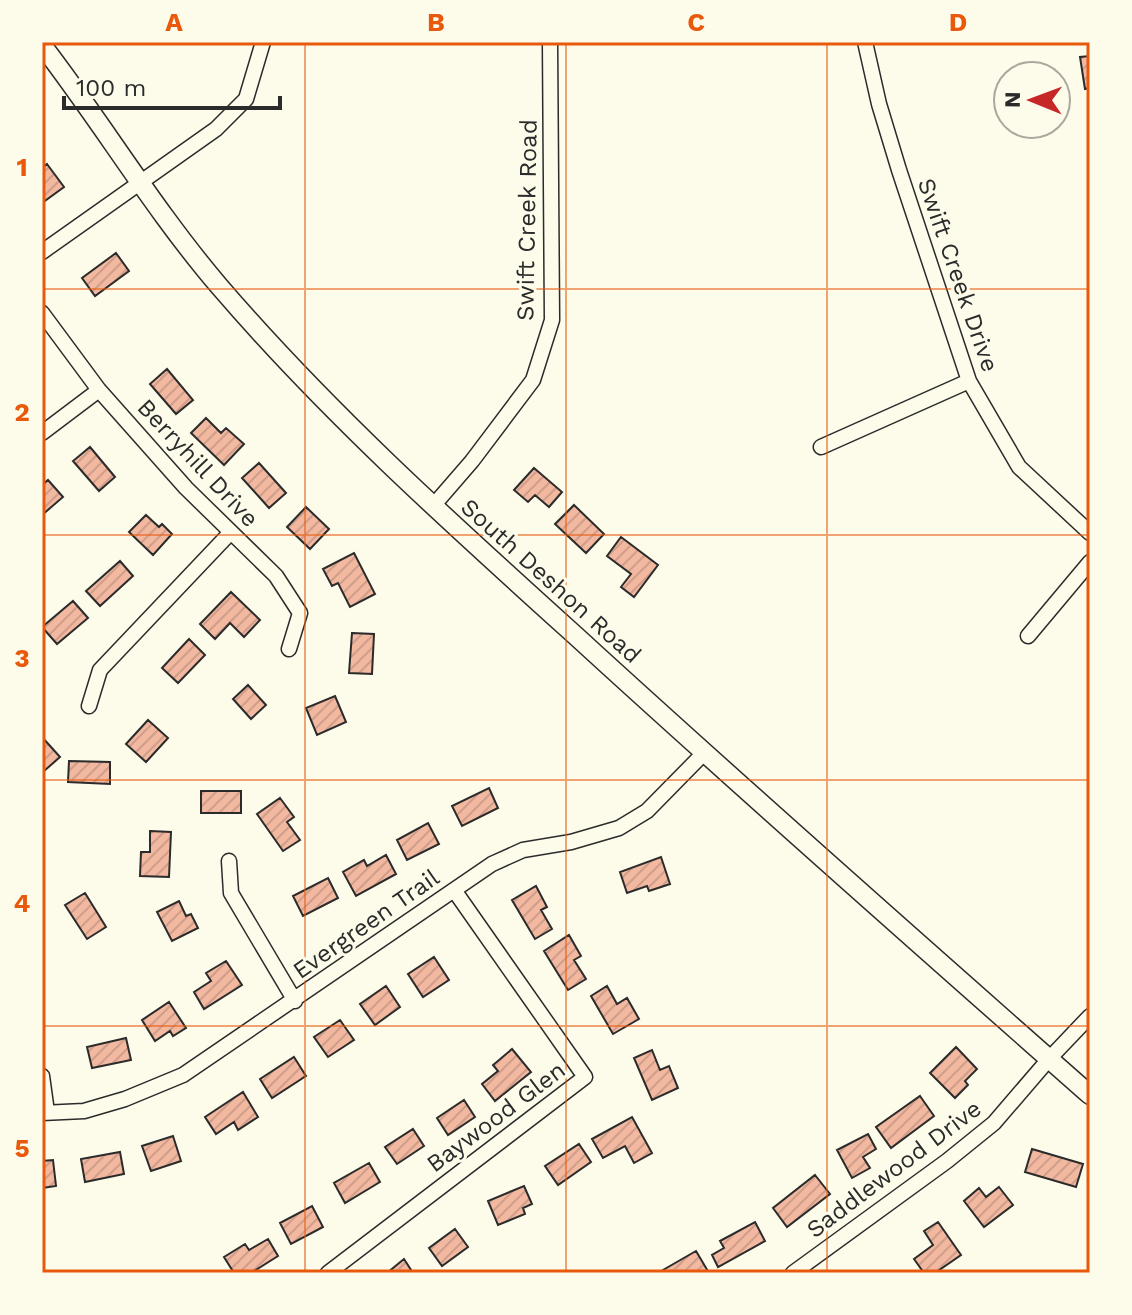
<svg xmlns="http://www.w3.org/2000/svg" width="1132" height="1315" font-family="'Work Sans',sans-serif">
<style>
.building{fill:url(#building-hatch);stroke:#2b2b2b;stroke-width:2}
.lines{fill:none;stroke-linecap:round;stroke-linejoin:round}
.street-casing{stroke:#2b2b2b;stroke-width:17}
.secondary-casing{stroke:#2b2b2b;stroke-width:21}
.street{stroke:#fdfbea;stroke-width:14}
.secondary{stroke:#fdfbea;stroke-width:18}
.grid{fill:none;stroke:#e8590c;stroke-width:2;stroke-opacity:0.55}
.labels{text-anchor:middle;stroke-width:6;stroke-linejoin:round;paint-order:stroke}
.street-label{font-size:24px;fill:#2b2b2b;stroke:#fdfbea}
.neatline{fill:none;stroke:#e8590c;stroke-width:3}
.grid-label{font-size:26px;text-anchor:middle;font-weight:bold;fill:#e8590c}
</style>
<defs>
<pattern id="building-hatch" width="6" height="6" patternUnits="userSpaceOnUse" patternTransform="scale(2)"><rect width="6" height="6" fill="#f2b8a0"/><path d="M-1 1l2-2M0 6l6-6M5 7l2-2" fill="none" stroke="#d09e8a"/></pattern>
</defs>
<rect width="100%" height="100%" fill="#fdfbea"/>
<path class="building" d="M1090 56V88L1085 89 1080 57Z
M47 164 64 187 42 203V168Z
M116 253 129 271 95 296 82 278Z
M167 369 193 400 176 414 150 384Z
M206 418 221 433 226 428 244 444 224 465 191 433Z
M90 447 115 477 99 491 73 461Z
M259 463 286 493 269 508 242 478Z
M534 468 562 492 549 507 535 495 528 502 514 490Z
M48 480 63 497 42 515V485Z
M574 505 604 534 586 553 555 524Z
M306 507 329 529 310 549 287 527Z
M146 515 159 527 162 524 172 534 153 555 129 532Z
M621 537 658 565 634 597 621 587 631 574 607 556Z
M354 553 375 594 350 607 338 583 332 586 323 569Z
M120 561 133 576 100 606 86 591Z
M231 592 260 620 244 637 230 623 215 639 200 624Z
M73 601 88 618 57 644 42 627Z
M352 633 374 634 372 674 349 673Z
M189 639 205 655 178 683 162 668Z
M248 685 266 705 251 719 233 699Z
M335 696 346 722 317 735 306 708Z
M148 720 168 738 146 762 126 744Z
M42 737 60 757 43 772 42 771Z
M69 761 110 762V784L68 782Z
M489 788 498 808 462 826 452 806Z
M201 791H241V813H201Z
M280 798 294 817 287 822 300 840 283 851 257 814Z
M428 823 439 844 407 860 397 840Z
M150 831 171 832 169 877 140 876 141 852H150Z
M386 855 396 874 356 896 343 872 364 860 367 866Z
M661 857 670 884 649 891 647 886 627 893 620 872Z
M328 878 338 898 303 916 293 896Z
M536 886 547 907 541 910 552 929 535 939 512 900Z
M85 893 106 927 87 939 65 905Z
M179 901 186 916 191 914 198 928 172 941 157 912Z
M569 935 581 956 574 960 586 979 568 990 544 951Z
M434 957 449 980 423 997 408 974Z
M226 961 242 985 204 1009 194 992 211 981 206 973Z
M386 986 400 1007 375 1025 360 1004Z
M607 986 617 1004 627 998 639 1019 613 1034 591 996Z
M169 1002 186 1028 173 1036 170 1031 155 1041 142 1020Z
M340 1020 354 1040 328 1057 314 1037Z
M126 1038 131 1060 92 1068 87 1047Z
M956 1047 977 1069 965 1081 968 1085 955 1098 930 1073Z
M512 1049 531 1072 495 1101 482 1084 498 1071 493 1065Z
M652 1050 660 1070 669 1066 678 1088 652 1100 634 1058Z
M294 1057 306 1076 272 1098 260 1079Z
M243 1092 258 1117 238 1130 234 1122 216 1134 205 1117Z
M920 1096 934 1116 891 1148 876 1127Z
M464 1100 475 1117 448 1135 437 1118Z
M632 1117 652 1153 634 1163 625 1146 603 1158 592 1139Z
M413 1129 424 1146 397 1164 385 1147Z
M868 1134 876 1149 863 1157 870 1168 852 1178 837 1150Z
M173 1136 181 1161 151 1171 142 1146Z
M579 1144 591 1162 558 1185 545 1166Z
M1032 1149 1083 1164 1076 1187 1025 1172Z
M120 1152 124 1174 85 1182 81 1159Z
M53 1160 56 1186 42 1188V1161Z
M369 1163 380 1182 345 1203 334 1183Z
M815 1175 830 1194 787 1227 773 1208Z
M524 1186 532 1204 523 1208 525 1214 498 1225 488 1201Z
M999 1187 1013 1205 984 1227 964 1201 979 1188 986 1197Z
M312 1206 323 1227 291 1244 280 1223Z
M755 1222 765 1241 718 1267 712 1255 724 1248 720 1241Z
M938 1222 961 1255 935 1273H924L914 1259 933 1245 924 1231Z
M455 1229 468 1247 442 1266 429 1248Z
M268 1239 278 1256 251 1273H234L224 1257 245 1244 249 1250Z
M696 1251 709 1273H665L663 1270Z
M404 1259 413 1273H387Z"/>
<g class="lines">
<g class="street-casing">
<path id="street" d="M865 42 879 104 899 170 969 381 1019 467 1090 533
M42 252 216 129 246 99 263 42
M42 313 99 390 186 488 276 576 300 613 289 649
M42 433 99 390
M821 447 969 381
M433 506 472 461 533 380 552 320 550 42
M1028 636 1090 562
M89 706 100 670 231 532
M229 861 231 893 295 1001
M42 1076 47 1112
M42 1113 84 1111 125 1099 183 1075 492 864 523 850 571 842 619 828 647 811 704 753
M328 1273 585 1077 454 890
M793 1273 947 1161 994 1123 1049 1059 1090 1016"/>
</g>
<g class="secondary-casing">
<path id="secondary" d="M42 45C103 124 154 210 219 286 328 413 453 525 577 637 746 792 918 943 1090 1095"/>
</g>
<use href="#street" class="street"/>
<use href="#secondary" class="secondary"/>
</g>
<path class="grid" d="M305 42V1273M566 42V1273M827 42V1273M42 289H1090M42 535H1090M42 780H1090M42 1026H1090"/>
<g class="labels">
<g class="street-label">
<text transform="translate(527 220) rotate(-89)" y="8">Swift Creek Road</text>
<text transform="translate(958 275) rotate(71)" y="8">Swift Creek Drive</text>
<text transform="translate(198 463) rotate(47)" y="8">Berryhill Drive</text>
<text transform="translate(551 581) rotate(42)" y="8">South Deshon Road</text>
<text transform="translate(366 924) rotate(-35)" y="8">Evergreen Trail</text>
<text transform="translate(496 1117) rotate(-37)" y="8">Baywood Glen</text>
<text transform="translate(894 1169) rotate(-37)" y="8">Saddlewood Drive</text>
</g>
</g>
<rect width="1132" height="1315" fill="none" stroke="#fdfbea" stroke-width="88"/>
<g transform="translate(1032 100) rotate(271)"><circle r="38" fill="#fdfbea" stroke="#a9a89e" stroke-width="2"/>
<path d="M0-6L14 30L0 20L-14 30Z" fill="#c62828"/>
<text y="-12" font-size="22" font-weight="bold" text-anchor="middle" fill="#2b2b2b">N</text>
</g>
<path d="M64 96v12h216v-12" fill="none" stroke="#2b2b2b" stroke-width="4"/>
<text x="76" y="96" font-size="24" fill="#2b2b2b" stroke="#fdfbea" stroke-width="6" paint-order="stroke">100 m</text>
<rect x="44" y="44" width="1044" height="1227" class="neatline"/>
<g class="grid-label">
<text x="174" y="31">A</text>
<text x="436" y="31">B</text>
<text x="696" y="31">C</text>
<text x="958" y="31">D</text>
<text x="22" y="176">1</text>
<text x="22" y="421">2</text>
<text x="22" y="667">3</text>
<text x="22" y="912">4</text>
<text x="22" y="1157">5</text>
</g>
</svg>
